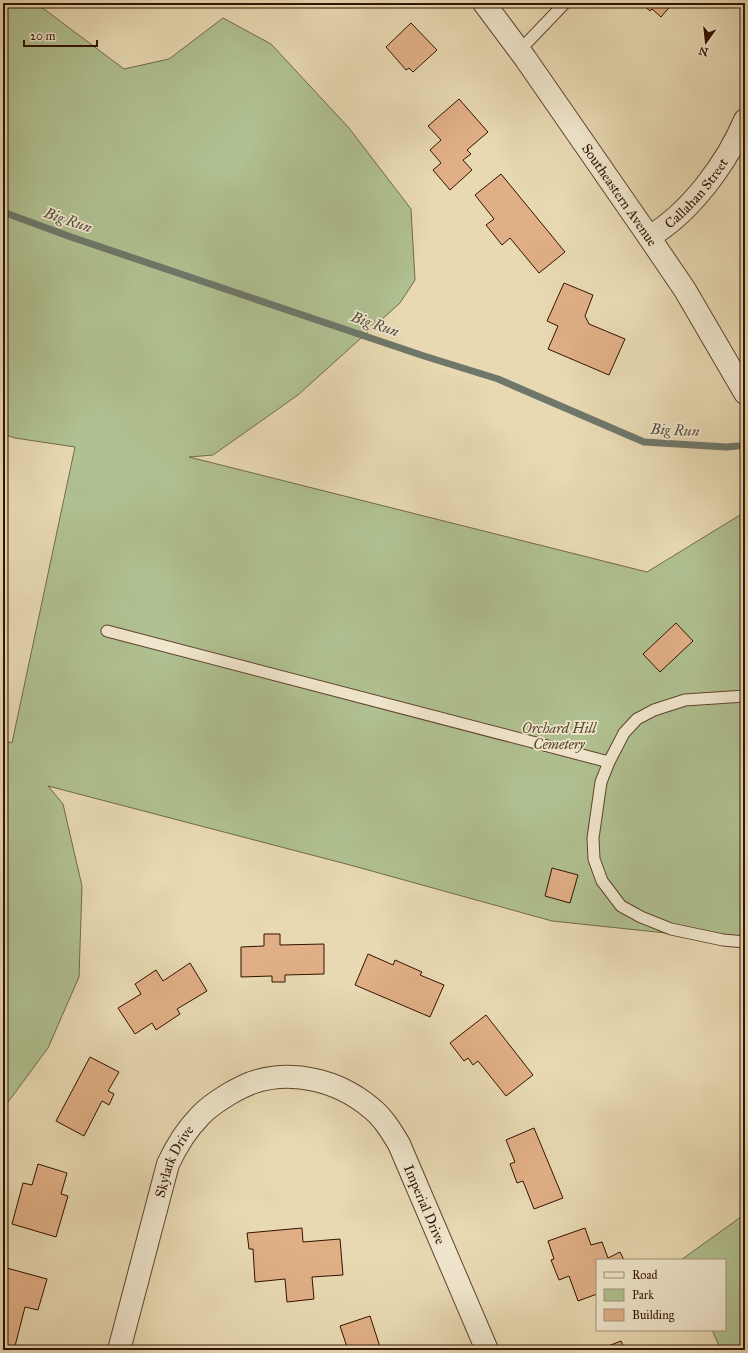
<svg xmlns="http://www.w3.org/2000/svg" width="748" height="1353" font-family="'IM FELL Great Primer',serif">
<style>
.green{fill:#b0c090;stroke:#706a48}
.lines{fill:none;stroke-linecap:round;stroke-linejoin:round}
.stream{stroke:#6e776a;stroke-width:7}
.building{fill:#e1af86;stroke:#301300}
.service-casing{stroke:#5e442c;stroke-width:13}
.minor-casing{stroke:#5e442c;stroke-width:24}
.tertiary-casing{stroke:#5e442c;stroke-width:24}
.service{stroke:#f0e6cd;stroke-width:11}
.minor{stroke:#f0e6cd;stroke-width:22}
.tertiary{stroke:#f0e6cd;stroke-width:22}
.labels{text-anchor:middle;stroke-width:3.5;stroke-linejoin:round;paint-order:stroke}
.street-label{font-size:14px;fill:#301300;stroke:#f0e6cd}
.park-label{font-size:14px;font-style:italic;fill:#56472b;stroke:#f0e6cd}
.water-label{font-size:15px;font-style:italic;fill:#544d3e;stroke:#f0e6cd}
</style>
<rect width="100%" height="100%" fill="#e8d9b2"/>
<filter id="stains"><feTurbulence type="fractalNoise" baseFrequency=".005" numOctaves="4"/><feColorMatrix values="0 0 0 0 .2 0 0 0 0 .09 0 0 0 0 .02 0 0 0 .5 -.17"/></filter>
<radialGradient id="worn" r=".72"><stop offset=".6" stop-color="#630" stop-opacity="0"/><stop offset="1" stop-color="#630" stop-opacity=".3"/></radialGradient>
<path class="green" d="M3 3H36L124 69 169 59 223 18 271 44 349 128 411 209 415 280 400 303 298 395 213 455 189 457 647 572 745 512V948L666 933 552 921 350 865 48 786 63 804 82 886 79 977 48 1048 3 1109V740L12 743 75 447 15 438 3 434Z
M745 1214V1350H721L712 1330H725V1260H681Z"/>
<g class="lines">
<path class="stream" d="M3 212 71 237 424 356 498 379 644 442 726 447 738 446"/>
</g>
<path class="building" d="M641 3H673L661 17 652 9 650 11Z
M411 23 437 50 413 72 409 68 406 70 386 47Z
M459 99 488 132 467 150 471 154 463 160 472 170 450 190 433 170 441 163 430 150 441 140 428 126Z
M501 174 565 252 539 273 510 238 502 245 486 225 494 219 475 195Z
M564 283 593 295 585 316 589 324 625 339 609 375 548 349 558 326 547 321Z
M676 623 693 641 660 672 643 654Z
M552 868 578 875 570 903 545 896Z
M264 934H280V945L324 944V974L285 975V982H272V976L241 977V947L264 946Z
M368 954 393 965 395 960 422 972 420 975 444 985 430 1017 355 985Z
M190 963 207 991 177 1009 180 1014 156 1030 152 1023 135 1034 118 1008 141 994 135 984 156 970 163 981Z
M486 1015 533 1075 506 1096 478 1061 473 1065 468 1058 464 1061 450 1043Z
M90 1057 119 1072 108 1091 114 1094 109 1105 102 1101 84 1136 56 1121Z
M534 1128 563 1198 534 1209 523 1181 517 1183 510 1164 515 1162 506 1140Z
M38 1164 67 1173 61 1194 68 1196 56 1237 12 1224 23 1183 32 1185Z
M302 1228 303 1242 340 1239 343 1275 312 1277 314 1299 287 1302 285 1279 255 1282 253 1249H249L247 1233Z
M585 1228 591 1245 602 1242 608 1258 620 1252 624 1260H597V1294L578 1301 569 1276 559 1280 551 1260 554 1259 548 1241Z
M3 1267 47 1279 38 1310 25 1307 14 1350 3 1347Z
M370 1316 381 1350H348L340 1326Z
M621 1341 625 1350H598Z"/>
<g class="lines">
<g class="service-casing">
<path id="service" d="M519 51 565 3
M107 631 609 762
M745 696 685 700 654 710 637 719 624 733 609 762 601 782 593 838 594 859 602 881 621 906 641 917 671 929 723 940 745 942"/>
</g>
<g class="minor-casing">
<g id="minor">
<path id="s1" d="M649 237C690 213 727 163 745 120"/>
<path id="s2" d="M119 1350 168 1164C176 1147 186 1130 200 1116 208 1107 219 1100 229 1094 236 1090 243 1086 251 1083 292 1069 338 1080 371 1108 383 1117 391 1131 399 1144L487 1350"/>
</g>
</g>
<g class="tertiary-casing">
<g id="tertiary">
<path id="s3" d="M484 3 525 58 649 237 685 290 745 393"/>
</g>
</g>
<use href="#service" class="service"/>
<use href="#minor" class="minor"/>
<use href="#tertiary" class="tertiary"/>
</g>
<g class="labels">
<g class="street-label">
<text dy="5" stroke="none"><textPath href="#s1" startOffset="65">Callahan Street</textPath></text>
<text dy="5" stroke="none"><textPath href="#s3" startOffset="235">Southeastern Avenue</textPath></text>
<text dy="5" stroke="none"><textPath href="#s2" startOffset="197">Skylark Drive</textPath></text>
<text dy="5" stroke="none"><textPath href="#s2" startOffset="551">Imperial Drive</textPath></text>
</g>
<g class="park-label">
<text x="559" y="733">Orchard Hill<tspan x="559" dy="16">Cemetery</tspan></text>
</g>
<g class="water-label">
<text transform="translate(68 220) rotate(19)" y="5">Big Run</text>
<text transform="translate(375 324) rotate(19)" y="5">Big Run</text>
<text transform="translate(675 430) rotate(3)" y="5">Big Run</text>
</g>
</g>
<rect width="748" height="1353" fill="none" stroke="#e8d9b2" stroke-width="16"/>
<rect x="4" y="4" width="740" height="1345" fill="none" stroke="#301300" stroke-width="2"/>
<rect x="8" y="8" width="732" height="1337" fill="none" stroke="#301300"/>
<rect x="596" y="1259" width="130" height="72" fill="#f0e6cd" stroke="#a3927b"/>
<rect x="604" y="1272" width="20" height="6" fill="#f0e6cd" stroke="#a3927b"/>
<text x="632" y="1279" font-size="12" fill="#301300">Road</text>
<rect x="604" y="1289" width="20" height="12" fill="#b0c090" stroke="#a3927b"/>
<text x="632" y="1299" font-size="12" fill="#301300">Park</text>
<rect x="604" y="1309" width="20" height="12" fill="#e1af86" stroke="#a3927b"/>
<text x="632" y="1319" font-size="12" fill="#301300">Building</text>
<g transform="translate(706 42) rotate(195)" stroke="#f0e6cd" stroke-width="3" paint-order="stroke">
<path d="M0-3L7 15L0 10L-7 15Z" fill="#301300"/>
<text y="-6" font-size="11" font-weight="bold" text-anchor="middle" fill="#301300">N</text>
</g>
<path d="M24 40v6h73v-6" fill="none" stroke="#301300" stroke-width="2"/>
<text x="30" y="40" font-size="12" fill="#301300" stroke="#f0e6cd" stroke-width="3" paint-order="stroke">20 m</text>
<rect width="100%" height="100%" filter="url(#stains)"/>
<rect width="100%" height="100%" fill="url(#worn)"/>
</svg>
